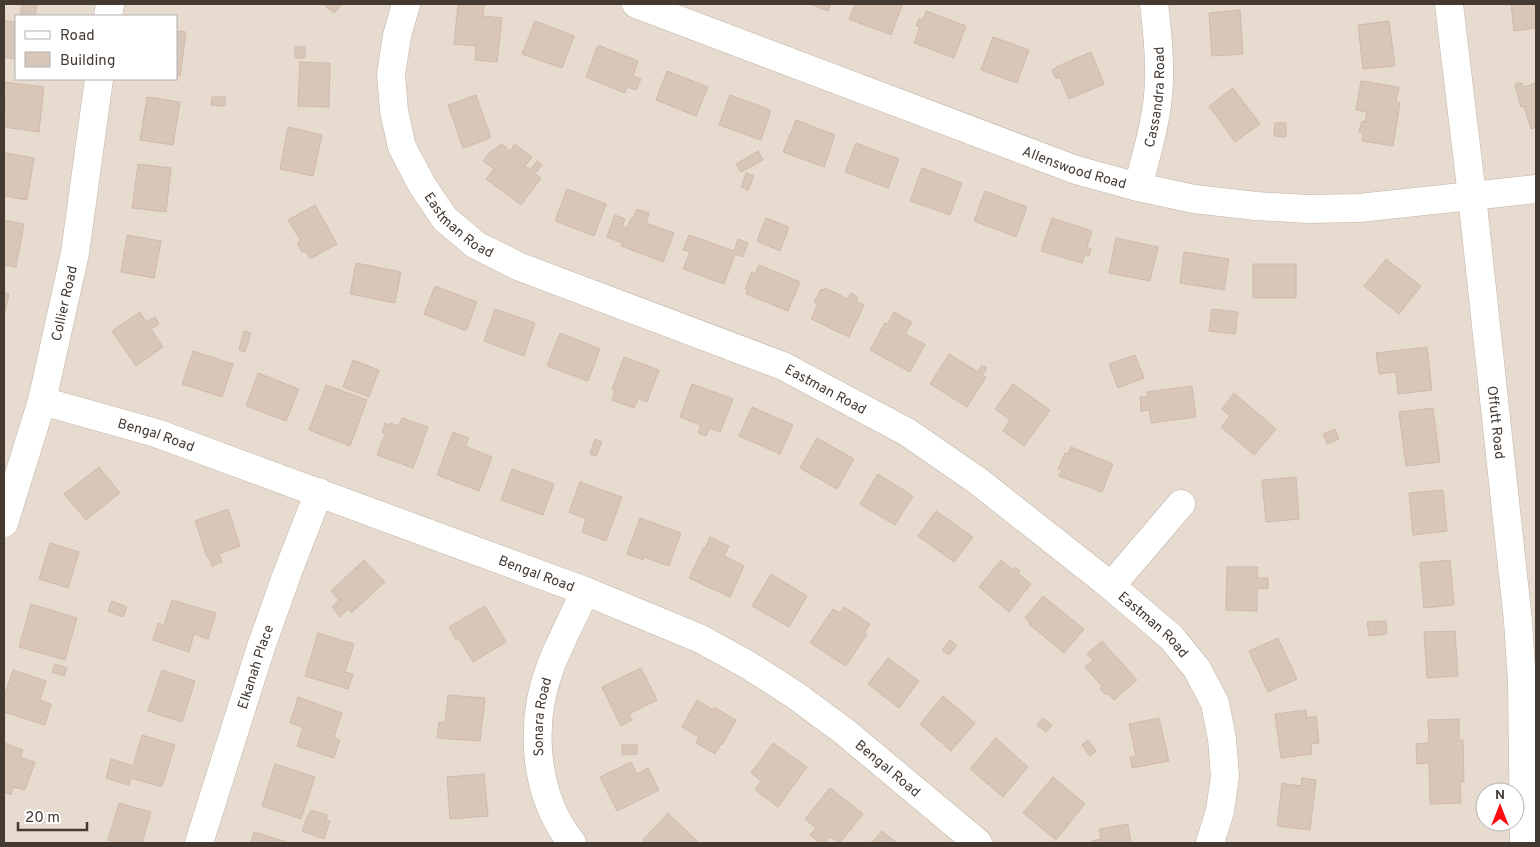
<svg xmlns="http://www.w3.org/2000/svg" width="1540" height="847" font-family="Overpass,sans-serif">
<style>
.residential{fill:#e7dbcf;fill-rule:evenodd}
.building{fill:#d8c6b9;stroke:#d0baa9}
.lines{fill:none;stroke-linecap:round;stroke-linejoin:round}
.minor-casing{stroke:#c1b3a7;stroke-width:29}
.minor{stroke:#fff;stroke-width:28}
.labels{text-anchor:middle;stroke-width:4.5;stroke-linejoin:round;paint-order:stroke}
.street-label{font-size:14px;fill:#443a32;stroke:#fff}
</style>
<rect width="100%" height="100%" fill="#f2eae2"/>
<path class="residential" d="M4 4H1536V843H4ZM16 16H176V79H16ZM1485 792H1515V822H1485Z"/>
<path class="building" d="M22 4H37L35 16H20Z
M323 4H342L334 13Z
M458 4H484L483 16 502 18 497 62 475 60 476 46 454 44Z
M810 4H831L828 11Z
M855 4H897L902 6 891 35 849 19Z
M1511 4H1536V28L1514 31Z
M1240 10 1243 54 1212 56 1209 13Z
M926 11 966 26 954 58 914 43 920 27 916 26 919 18 923 20Z
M4 21 16 22V59L4 57Z
M535 21 574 36 562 68 522 54Z
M1389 21 1395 66 1363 69 1358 25Z
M176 31 186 32 180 76H176Z
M993 37 1029 50 1017 83 981 70Z
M598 45 638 61 633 76 641 79 636 90 627 87 625 93 586 77Z
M295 47H305V58H295Z
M1091 52 1104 84 1069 99 1060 77 1056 79 1052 70 1056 68V67Z
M300 62 330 63 329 107 298 106Z
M667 71 708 87 696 116 656 100Z
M1361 81 1399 87 1396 102 1400 103 1393 146 1362 141 1363 133 1359 132 1362 121 1365 122 1367 112 1356 110Z
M4 82 44 87 39 132 4 127 5 99H4Z
M1517 83H1522L1524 87 1536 83V127L1531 129 1524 106 1521 107 1515 85Z
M1233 88 1260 124 1235 142 1209 106Z
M476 95 491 138 463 148 448 105Z
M730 95 771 110 761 140 719 125Z
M147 97 180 102 173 145 140 140Z
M212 97H225V106L211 105Z
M796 120 835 135 824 167 783 152Z
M1275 123H1286V137L1274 136Z
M288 127 322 135 313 176 280 169Z
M856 143 899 159 888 188 845 172Z
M502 144 510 151 515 144 532 157 525 166 530 170 537 161 542 165 535 174 541 178 521 205 486 179 494 169 483 161 490 152Z
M758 151 763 160 741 172 736 164Z
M4 153 34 158 27 200 4 196Z
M138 164 171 168 166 212 132 208Z
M922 168 962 183 950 215 910 201Z
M746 173 754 176 748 190 741 187Z
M567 189 606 204 594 236 555 221Z
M985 191 1027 207 1016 237 974 221Z
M315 205 337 244 310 259 306 251 302 252 297 243 301 241 288 220Z
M637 209 649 213 646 223 674 233 663 262 621 246 622 243 607 237 615 215 625 219 622 226 627 228 632 217H634Z
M766 218 789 227 780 251 757 241Z
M1052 218 1092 231 1087 247 1091 249 1089 256 1085 254 1082 263 1041 251Z
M4 220 24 224 16 267 4 265Z
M127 235 161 241 154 278 121 272Z
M689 235 734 251 738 239 748 243 743 257 735 254 724 284 683 269 690 252 683 250Z
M1116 238 1158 247 1150 281 1109 273Z
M1184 252 1229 259 1224 290 1180 283Z
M1386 259 1421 286 1399 314 1364 286Z
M356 263 401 272 395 303 350 294Z
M1253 264H1296V298H1253Z
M759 265 800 282 788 311 746 294 748 290 745 289 752 272 755 273Z
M435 286 477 302 466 331 424 314Z
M825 288 848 299 851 293 858 297 856 301 864 305 849 337 811 319 818 304 814 302 821 289 824 290Z
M4 293 9 294 4 315Z
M495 309 535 323 524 356 484 341Z
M1212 309 1238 312 1235 334 1209 331Z
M140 312 146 322 155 317 159 324 151 329 163 347 136 366 112 331Z
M894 312 912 322 905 334 925 344 910 372 870 350 885 323 888 324Z
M244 331 251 333 245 352 239 350Z
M560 333 600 349 588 381 547 366Z
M1427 347 1432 390 1398 394 1396 372 1379 374 1376 353Z
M193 351 233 364 222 397 182 384Z
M949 354 978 372 982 365 987 368 982 375 986 377 967 407 930 384Z
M1135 355 1144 378 1118 388 1109 364Z
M624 357 659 370 647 402 638 399 634 408 612 400 615 390 612 389Z
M353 360 379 370 369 397 343 387Z
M258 373 299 389 286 421 246 406Z
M692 384 733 399 720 432 709 428 706 436 698 433 701 425 680 417Z
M1013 384 1050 410 1024 446 1003 431 1010 420 995 409Z
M326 385 367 400 350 446 309 430Z
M1192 386 1196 417 1151 423 1149 410 1141 411 1140 397 1148 396 1147 392Z
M1234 393 1276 429 1254 455 1221 427 1230 416 1222 409Z
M752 407 793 425 780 454 739 436Z
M1433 408 1440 462 1406 466 1399 412Z
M402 418 428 427 413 468 377 455 385 434 382 432 385 423 389 425 390 423 399 426Z
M1335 429 1339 439 1327 444 1323 434Z
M453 432 469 438 465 446 492 457 479 491 437 475Z
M817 438 854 459 837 489 800 468Z
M595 439 602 442 596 456 590 454Z
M1071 447 1113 464 1102 492 1059 476 1062 470 1058 469 1065 453 1068 454Z
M99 467 120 493 86 520 64 494Z
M512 469 554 484 543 515 501 500Z
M878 474 913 496 895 525 860 504Z
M1296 477 1299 519 1266 522 1262 480Z
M580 482 622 497 606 541 582 532 586 519 569 512Z
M1443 490 1447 531 1413 535 1409 493Z
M228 509 240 546 219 554 222 562 212 566 209 557H207L195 521Z
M936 511 973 537 954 562 918 536Z
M640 518 681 533 669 566 644 557 643 560 627 554Z
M710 537 729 546 724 556 744 566 730 597 689 578 704 547 705 548Z
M50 543 79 552 68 588 39 579Z
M364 560 385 582 351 613 348 609 340 617 332 607 339 600 331 591Z
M1001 560 1013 570 1015 567 1020 571 1018 573 1031 584 1009 612 979 587Z
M1450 560 1454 605 1424 608 1420 563Z
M1227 567H1258L1257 578H1268V589L1257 588V611L1226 610Z
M771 574 807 596 789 627 752 606Z
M1043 596 1084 629 1064 653 1029 624 1030 623 1025 618Z
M172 600 216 613 208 639 194 634 189 652 153 640 158 623 164 625Z
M112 601 127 607 123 617 108 611Z
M31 604 77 618 65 660 19 647Z
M485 606 506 642 473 662 459 639 456 640 449 627Z
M844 607 870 624 865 632 867 634 846 666 810 643 833 609 840 613Z
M1386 621 1387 634 1369 636 1367 622Z
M1455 631 1458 676 1427 678 1424 632Z
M318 633 354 644 345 672 353 674 348 689 305 676Z
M1278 638 1297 679 1268 692 1249 651Z
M950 640 957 645 949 655 942 650Z
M1102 641 1137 680 1114 700 1108 694 1106 695 1100 689 1102 686 1085 667 1093 660 1087 654Z
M888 658 919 681 899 708 868 684Z
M55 664 67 668 64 676 52 672Z
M641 668 657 700 629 714 632 720 621 726 602 687Z
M13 670 46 681 40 700 51 704 45 725 4 712V697Z
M162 670 195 681 182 722 148 711Z
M448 695 485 698 480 741 437 738 439 722 445 723Z
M943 696 975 723 951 751 920 724Z
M298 697 342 713 334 737 340 740 334 758 297 746 303 727 290 723Z
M697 700 713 710 714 707 736 720 722 745 721 744 715 754 696 743 699 737 682 727Z
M1306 710 1307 718 1316 716 1319 743 1311 744 1312 754 1281 758 1275 714Z
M1043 718 1052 725 1046 732 1037 725Z
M1159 718 1169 761 1132 768 1130 757 1136 756 1129 724Z
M1459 719V740H1463L1464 782H1460L1461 803 1430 804 1429 763 1417 764 1416 744 1429 743 1428 720Z
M142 735 175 745 162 787 131 778 129 785 106 778 111 759 133 766Z
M996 738 1028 767 1003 797 970 769Z
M1088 740 1096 751 1090 756 1082 745Z
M4 743 23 750 20 757 35 762 25 790 13 787 11 795 4 792Z
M773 743 807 767 778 807 755 790 761 781 751 773Z
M622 745H637V754L622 755Z
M631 762 637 774 648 768 659 790 617 811 600 777Z
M275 764 315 777 301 819 262 806Z
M484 774 488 816 450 819 447 777Z
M1053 777 1085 804 1056 840 1023 813Z
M1302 778 1316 780 1310 830 1277 826 1282 783 1301 786Z
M830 788 863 814 840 843 830 837 825 843H820L810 835 816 828 805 819Z
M119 803 151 812 142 843H119L108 840Z
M311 810 327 815 326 820 330 821 324 839 302 831 308 815H309Z
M668 813 699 843H646L643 840Z
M1128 824 1131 843H1092V841L1101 839 1099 829Z
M882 831 897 843H871Z
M254 832 287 842 286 843H251Z"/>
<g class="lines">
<g class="minor-casing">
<g id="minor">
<path id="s1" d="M406 4 397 36 391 74 394 111 402 147 422 185 445 219 476 245 520 267 783 366 907 432 978 481 1111 586 1171 637 1197 669 1215 703 1222 739 1225 776 1220 811 1210 843"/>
<path id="s2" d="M636 4 1076 170 1138 187 1194 199 1256 206 1308 209 1359 208 1536 189"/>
<path id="s3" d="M1449 4 1472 196 1518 621 1522 681 1524 843"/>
<path d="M108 16 110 4"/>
<path id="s4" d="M1138 187C1147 152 1158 117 1159 81 1160 55 1157 29 1154 4"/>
<path id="s5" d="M42 401 156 433 585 591 701 639 748 665 795 695 845 732 978 843"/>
<path id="s6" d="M4 523 42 401 75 253 99 79"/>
<path d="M1111 586 1181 504"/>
<path id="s7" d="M199 843 261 647 287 574 319 492"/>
<path id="s8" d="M572 843C533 794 529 722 551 665 561 640 574 616 585 591"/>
</g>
</g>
<use href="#minor" class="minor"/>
</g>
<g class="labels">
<g class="street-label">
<text dy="5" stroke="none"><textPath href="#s4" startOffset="92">Cassandra Road</textPath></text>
<text dy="5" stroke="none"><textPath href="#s2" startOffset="468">Allenswood Road</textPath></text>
<text dy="5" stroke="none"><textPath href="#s1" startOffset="244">Eastman Road</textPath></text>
<text dy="5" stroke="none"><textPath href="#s6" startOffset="228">Collier Road</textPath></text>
<text dy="5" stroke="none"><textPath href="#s1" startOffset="649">Eastman Road</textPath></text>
<text dy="5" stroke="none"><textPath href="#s3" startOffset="421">Offutt Road</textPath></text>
<text dy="5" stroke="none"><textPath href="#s5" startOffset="119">Bengal Road</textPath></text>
<text dy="5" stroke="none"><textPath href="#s5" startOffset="524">Bengal Road</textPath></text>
<text dy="5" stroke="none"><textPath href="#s1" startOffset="1054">Eastman Road</textPath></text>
<text dy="5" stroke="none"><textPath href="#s7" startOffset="185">Elkanah Place</textPath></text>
<text dy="5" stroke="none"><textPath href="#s8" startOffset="134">Sonara Road</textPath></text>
<text dy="5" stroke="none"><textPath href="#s5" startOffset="929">Bengal Road</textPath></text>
</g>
</g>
<rect width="1540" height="847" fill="none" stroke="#443a32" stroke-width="10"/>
<rect x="15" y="15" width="162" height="65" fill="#ffffff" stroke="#b4b0ad"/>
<rect x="25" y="31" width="25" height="8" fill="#ffffff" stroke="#b4b0ad"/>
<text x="60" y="40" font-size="15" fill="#443a32">Road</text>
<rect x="25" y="52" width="25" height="15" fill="#d8c6b9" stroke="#b4b0ad"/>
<text x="60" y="65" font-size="15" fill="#443a32">Building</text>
<g transform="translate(1500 807)"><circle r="24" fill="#ffffff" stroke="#b4b0ad"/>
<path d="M0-4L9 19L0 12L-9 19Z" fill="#ff0c13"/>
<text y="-8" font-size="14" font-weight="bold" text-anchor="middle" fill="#443a32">N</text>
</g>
<path d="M18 822v8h69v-8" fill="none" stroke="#443a32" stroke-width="2.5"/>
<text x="25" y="822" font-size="15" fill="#443a32" stroke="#ffffff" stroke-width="4" paint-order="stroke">20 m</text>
</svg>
